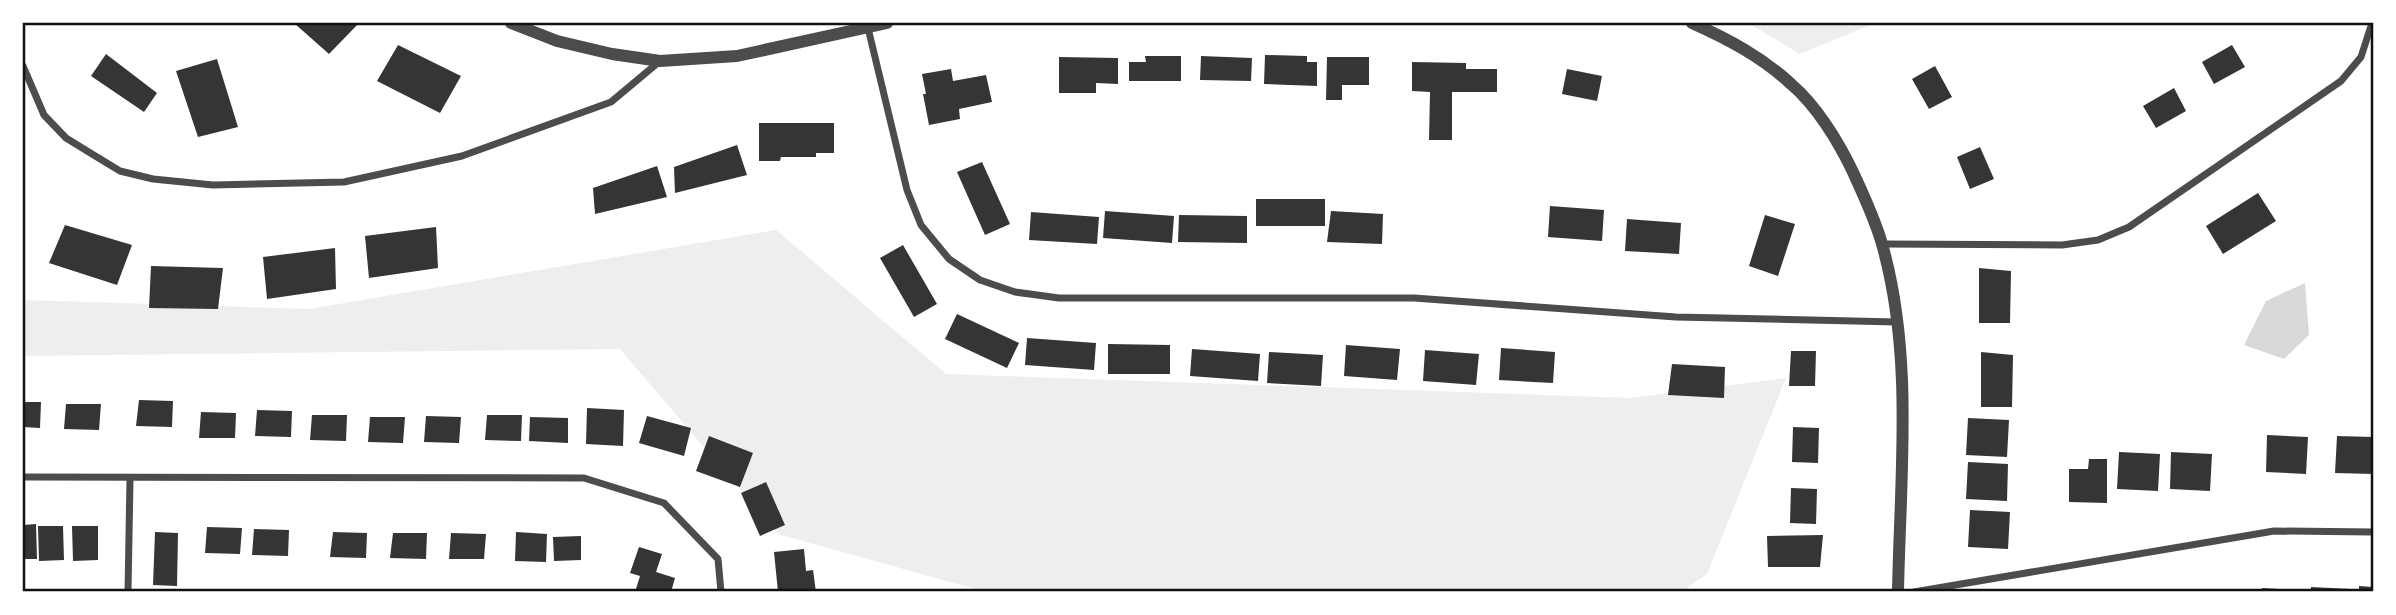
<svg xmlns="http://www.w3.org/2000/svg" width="2396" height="615" font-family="Cabin,sans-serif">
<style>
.green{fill:#eee}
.water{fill:#d9d9d9}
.building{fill:#353535}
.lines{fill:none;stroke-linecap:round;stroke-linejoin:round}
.minor{stroke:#4c4c4c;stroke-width:7}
.tertiary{stroke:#4c4c4c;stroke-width:12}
.neatline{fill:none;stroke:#111;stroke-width:2.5}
</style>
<rect width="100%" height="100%" fill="#fff"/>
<path class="green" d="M1748 23H1875L1800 54Z
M776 230 946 374 1630 398 1786 378 1707 574 1681 592H986L778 534 620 349 23 356V300L309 309Z"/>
<path class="water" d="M2305 283 2309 335 2284 359 2244 345 2266 301Z"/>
<path class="building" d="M294 23H359L329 54Z
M398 45 461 76 440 113 377 81Z
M2232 45 2245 67 2214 84 2202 62Z
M106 54 157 93 144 112 91 76Z
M1265 55 1307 56V62H1317V86L1264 84Z
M1145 56H1181V81H1129V62H1146Z
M1201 56 1252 58 1251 81 1200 80Z
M1059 57 1118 58V84L1096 83V93H1059Z
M1327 57H1369V85H1342V100H1326Z
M217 59 238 127 198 137 176 71Z
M1412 62 1466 63V69H1497V92H1452V140H1429L1430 92 1412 91Z
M1935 66 1952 97 1929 109 1912 79Z
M951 69 953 81 986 75 992 102 959 109 960 119 929 125 923 94H926L922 74Z
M1567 69 1602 76 1597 101 1562 94Z
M2174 88 2186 111 2156 128 2143 106Z
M759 123H834V153H816V157H781L780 161H759Z
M737 145 747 175 675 193 674 167Z
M1980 147 1994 179 1970 189 1957 157Z
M982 162 1010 224 985 235 957 172Z
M657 166 667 197 595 214 593 188Z
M2258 193 2276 221 2223 254 2206 226Z
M1256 199H1325V226H1256Z
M1550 206 1604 210 1602 241 1548 237Z
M1105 211 1174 216 1172 243 1103 238Z
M1331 211 1383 214 1382 244 1327 242Z
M1031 212 1099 217 1097 244 1029 240Z
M1179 215 1247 216V243L1178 242Z
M1765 215 1795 224 1778 276 1749 266Z
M1627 219 1681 223 1679 254 1625 251Z
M65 225 132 245 117 285 49 263Z
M436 227 438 268 369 278 365 236Z
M903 245 937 304 914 317 880 258Z
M335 248 336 289 267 299 263 257Z
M151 266 223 268 218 309 149 308Z
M1979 268 2011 271 2010 323H1979Z
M957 314 1019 343 1007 368 945 339Z
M1027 338 1096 343 1094 370 1025 365Z
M1108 344 1170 345V374H1108Z
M1346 345 1400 349 1397 380 1344 376Z
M1501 348 1555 352 1553 383 1499 380Z
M1192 349 1260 354 1258 381 1190 376Z
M1425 350 1479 354 1476 385 1423 381Z
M1791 351H1816L1815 386H1789Z
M1269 352 1323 355 1321 386 1267 383Z
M1981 352 2013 355 2012 407H1981Z
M1672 364 1725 367 1724 398 1668 395Z
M139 400 173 401 172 427 136 426Z
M23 402H41L40 428 23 427Z
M66 404H101L99 430 64 429Z
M587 408 624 410 623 446 586 444Z
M257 410 292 411 291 437 255 436Z
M201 412 236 413 235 438H199Z
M312 415H347L346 441 310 440Z
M487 415H522L521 441 485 440Z
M426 416 461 417 459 443 424 442Z
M647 416 691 428 684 456 639 443Z
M370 417H405L403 443 368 442Z
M530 417 568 418V443L529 441Z
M1968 418 2009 420 2007 457 1966 455Z
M1793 427 1819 428 1818 463 1792 462Z
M2267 435 2308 437 2306 474 2266 472Z
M709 436 753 453 740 487 696 471Z
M2337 436 2373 437V474L2335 473Z
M2119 452 2160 454 2158 491 2117 489Z
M2171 452 2212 454 2210 491 2170 489Z
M2089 459H2107V503L2069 502V469H2088Z
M1968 462 2008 464 2007 501 1966 499Z
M766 482 785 525 760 536 741 493Z
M1791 488 1817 489 1816 524 1790 523Z
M1970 510 2010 512 2008 549 1968 547Z
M36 524 37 559H23V525Z
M38 526H63L64 560 39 561Z
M72 526H98V560L73 561Z
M207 527 242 528 240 554 205 553Z
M254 529 289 530 288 556 252 555Z
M155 532 178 533 177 586 153 585Z
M333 532 367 533 366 558 330 557Z
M516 532 547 534 546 562 515 561Z
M393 533H427L426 559 390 558Z
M451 533 486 534 484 559H449Z
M1823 535 1820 567H1768L1767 536Z
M581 536V560L554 561 553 537Z
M639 547 662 554 656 572 675 578 671 592H635L640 576 630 573Z
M804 549 806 571 813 570 816 592H778L774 552Z
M2359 586 2373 587V592H2359Z
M2311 587 2351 589V592H2311Z
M2262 588 2295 590 2294 592H2261Z"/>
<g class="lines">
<path class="minor" d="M868 28 907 190 921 225 949 259 980 280 1015 292 1059 298H1414L1676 317 1897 322
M23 66 44 115 66 138 92 154 120 171 153 179 213 185 344 182 462 156 611 102 660 61
M1882 244 2062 245 2098 240 2129 227 2341 81 2361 57 2371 26
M23 477 584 478 664 503 718 559 721 592
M128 592 130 479
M1914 592 2274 531 2373 532"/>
<path class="tertiary" d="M511 23 557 41 612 54 660 61 737 56 887 23
M1692 23C1728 39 1762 57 1791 84 1816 105 1838 141 1852 170 1863 194 1875 219 1882 244 1914 356 1900 477 1898 592"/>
</g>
<rect width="2396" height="615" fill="none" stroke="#ffffff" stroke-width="49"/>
<rect x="24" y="24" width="2348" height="566" class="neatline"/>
</svg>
